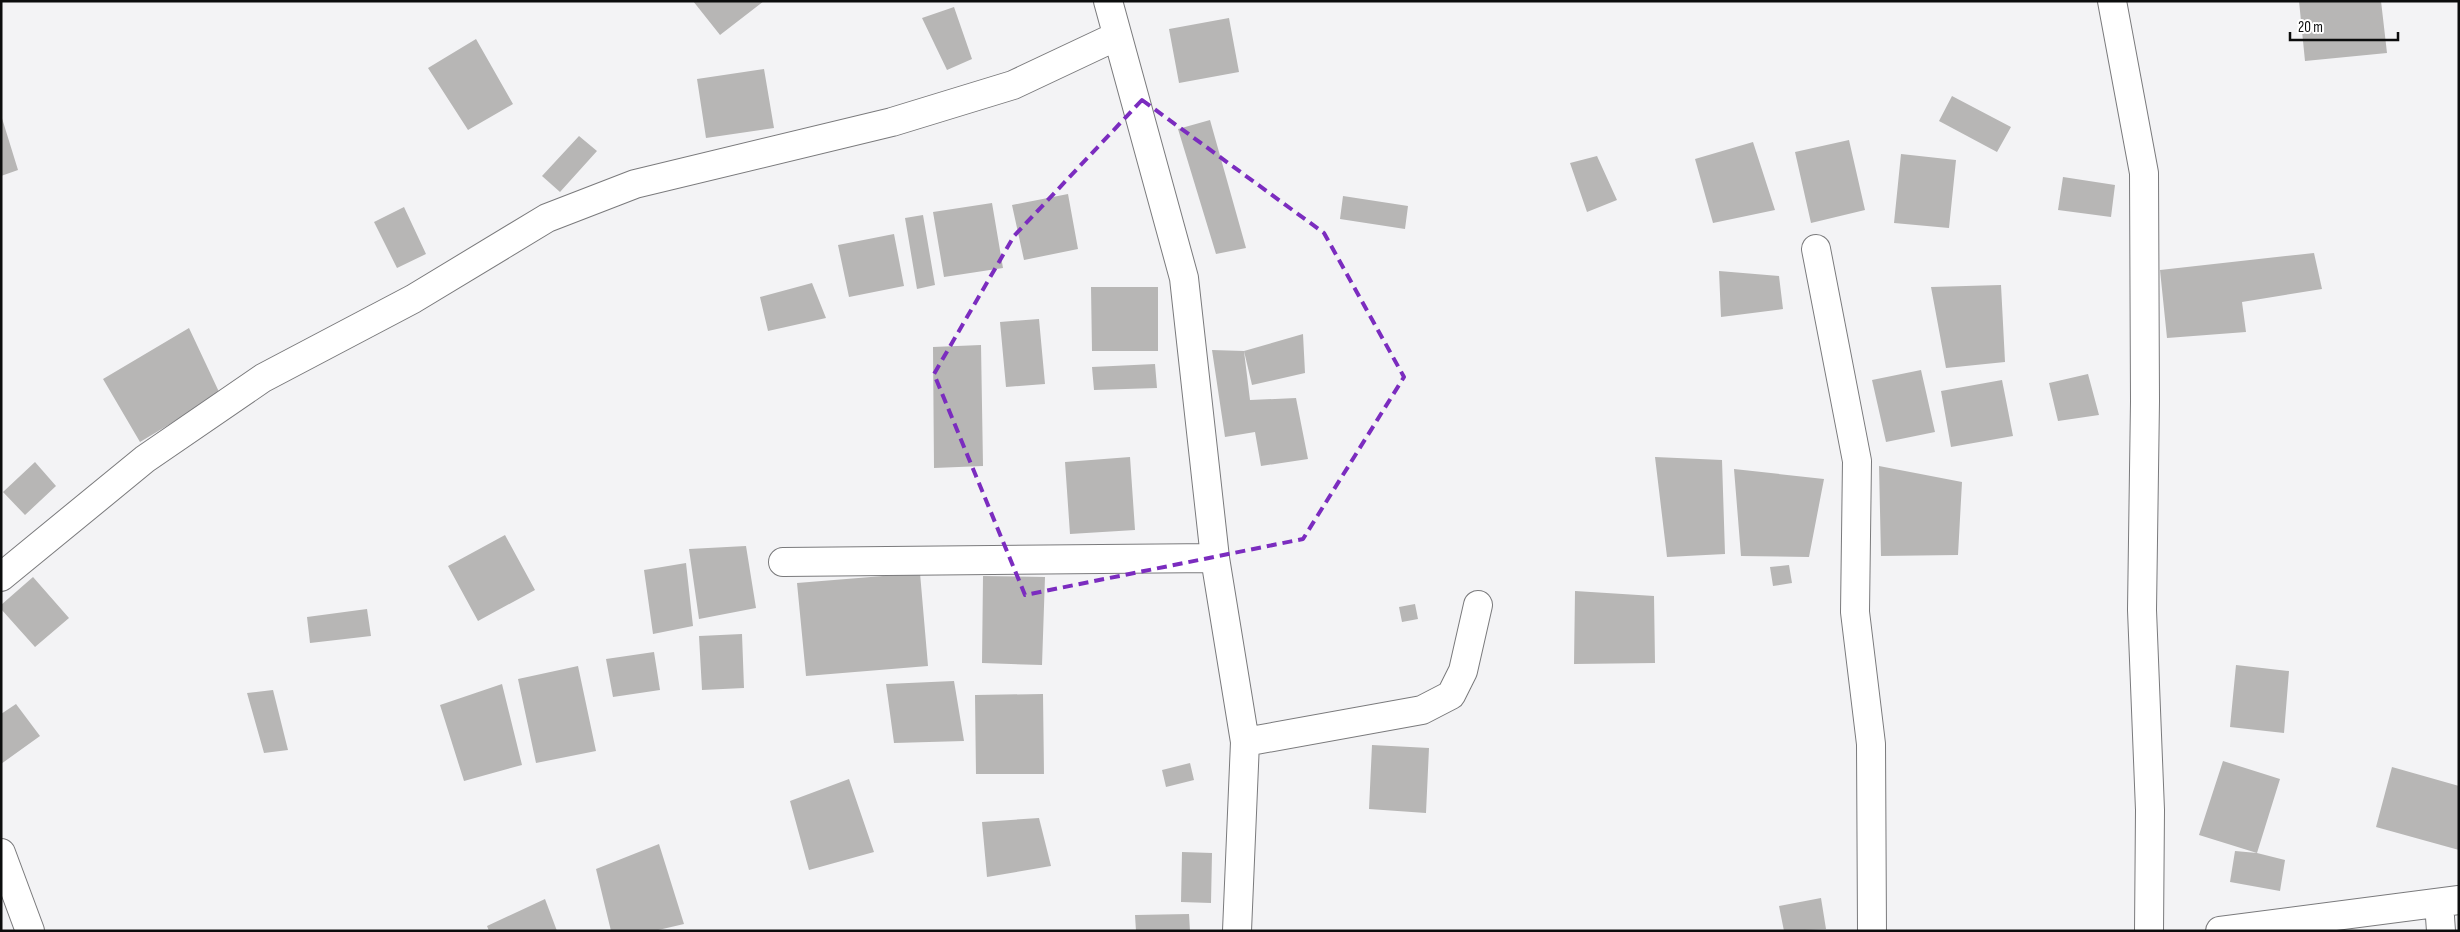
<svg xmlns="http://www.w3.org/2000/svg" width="2460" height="932" font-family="'Sofia Sans Condensed',sans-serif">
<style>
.building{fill:#b7b6b5}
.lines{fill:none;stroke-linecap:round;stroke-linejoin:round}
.minor-casing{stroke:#7a7a7c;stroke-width:30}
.minor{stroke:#fff;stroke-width:28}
.marked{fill:none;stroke:#7b2cbf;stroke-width:4;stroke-dasharray:10 6;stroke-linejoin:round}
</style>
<rect width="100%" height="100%" fill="#f3f3f5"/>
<path class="building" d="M693 1H764L720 35Z
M2299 1H2381L2387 53 2305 61Z
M954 7 972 59 947 70 922 18Z
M1229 18 1239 72 1179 83 1169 29Z
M476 39 513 104 468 130 428 68Z
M764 69 774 128 706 138 697 79Z
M1952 96 2011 127 1997 152 1939 121Z
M1 115 18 170 1 176Z
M1210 120 1246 248 1216 254 1178 129Z
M579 136 597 151 560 192 542 176Z
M1849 140 1865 210 1811 223 1795 152Z
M1753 142 1775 210 1713 223 1695 159Z
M1901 154 1956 160 1949 228 1894 223Z
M1597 156 1617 200 1587 212 1570 163Z
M2063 177 2115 185 2111 217 2058 210Z
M1068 194 1078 249 1024 260 1012 205Z
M1343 196 1408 206 1405 229 1340 219Z
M992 203 1003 268 944 277 933 212Z
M404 207 426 254 397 268 374 222Z
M923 215 935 285 917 289 905 218Z
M894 234 904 286 849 297 838 245Z
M2314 253 2322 289 2242 302 2246 332 2167 338 2160 270Z
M1719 271 1779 276 1783 309 1721 317Z
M812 283 826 318 768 331 760 297Z
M2001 285 2005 362 1946 368 1931 287Z
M1091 287H1158V351H1092Z
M1039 319 1045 384 1006 387 1000 322Z
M189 328 220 394 140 442 103 379Z
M1303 334 1305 373 1252 385 1244 351Z
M981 345 983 466 934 468 933 347Z
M1212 350 1244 351 1250 400 1296 398 1308 459 1261 466 1255 432 1225 437Z
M1155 364 1157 388 1094 390 1092 367Z
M1921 370 1935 432 1886 442 1872 380Z
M2088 374 2099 415 2058 421 2049 383Z
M2002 380 2013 436 1951 447 1941 391Z
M1130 457 1135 530 1070 534 1065 462Z
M1655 457 1722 460 1725 554 1667 557Z
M35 462 56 486 25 515 3 492Z
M1879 466 1962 482 1958 555 1881 556Z
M1734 469 1824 479 1809 557 1741 556Z
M505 535 535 590 478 621 448 566Z
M746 546 756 608 699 619 689 549Z
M686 563 693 626 653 634 644 570Z
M1789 565 1792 583 1773 586 1770 567Z
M920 573 928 666 806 676 797 583Z
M983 576 1045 577 1042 665 982 663Z
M33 577 69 618 35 647 1 609V605Z
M1575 591 1654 596 1655 663 1574 664Z
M1415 604 1418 619 1402 622 1399 607Z
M367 609 371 636 310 643 307 617Z
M742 634 744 688 702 690 699 636Z
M654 652 660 690 613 697 606 659Z
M2236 665 2289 671 2284 733 2230 727Z
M578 666 596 751 536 763 518 679Z
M954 681 964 741 894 743 886 684Z
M502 684 522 765 464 781 440 705Z
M273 690 288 750 264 753 247 693Z
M1043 694 1044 774H976L975 695Z
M16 704 40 736 1 764V714Z
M1372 745 1429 748 1426 813 1369 809Z
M2223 761 2280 779 2257 853 2199 835Z
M1190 763 1194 780 1166 787 1162 770Z
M2392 767 2459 786V850L2376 827Z
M849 779 874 852 809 870 790 801Z
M1039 818 1051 866 987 877 982 822Z
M659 844 684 924 654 931H611L596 869Z
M2235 851 2257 853 2285 860 2280 891 2230 882Z
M1182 852 1212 853 1211 903 1181 902Z
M1821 898 1826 929 1784 931 1779 906Z
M545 899 557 931H489L487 926Z
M1189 914 1190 931H1136L1135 915Z"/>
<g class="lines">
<g class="minor-casing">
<path id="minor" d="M1108 1 1184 278 1215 558 1245 742 1237 931
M2112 1 2144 173 2145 401 2142 610 2150 810 2149 931
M1816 249 1857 461 1855 612 1871 744 1872 931
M783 562 1215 558
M1 577 145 459 263 378 413 299 547 218 635 184 892 122 1013 85 1117 36
M1245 742 1422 710 1451 695 1463 671 1478 605
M1 853 30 931
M2439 903 2441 931
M2220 931 2459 900"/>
</g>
<use href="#minor" class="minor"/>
</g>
<path class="marked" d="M1142 100 1324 233 1404 377 1303 539 1025 595 934 374 1014 236Z"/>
<rect width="2460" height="932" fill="none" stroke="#0c0d0d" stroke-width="5"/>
<path d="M2290 32v8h108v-8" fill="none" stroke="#0c0d0d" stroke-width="2.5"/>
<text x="2298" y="32" font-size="15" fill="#0c0d0d" stroke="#ffffff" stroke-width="4" paint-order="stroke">20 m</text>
</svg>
